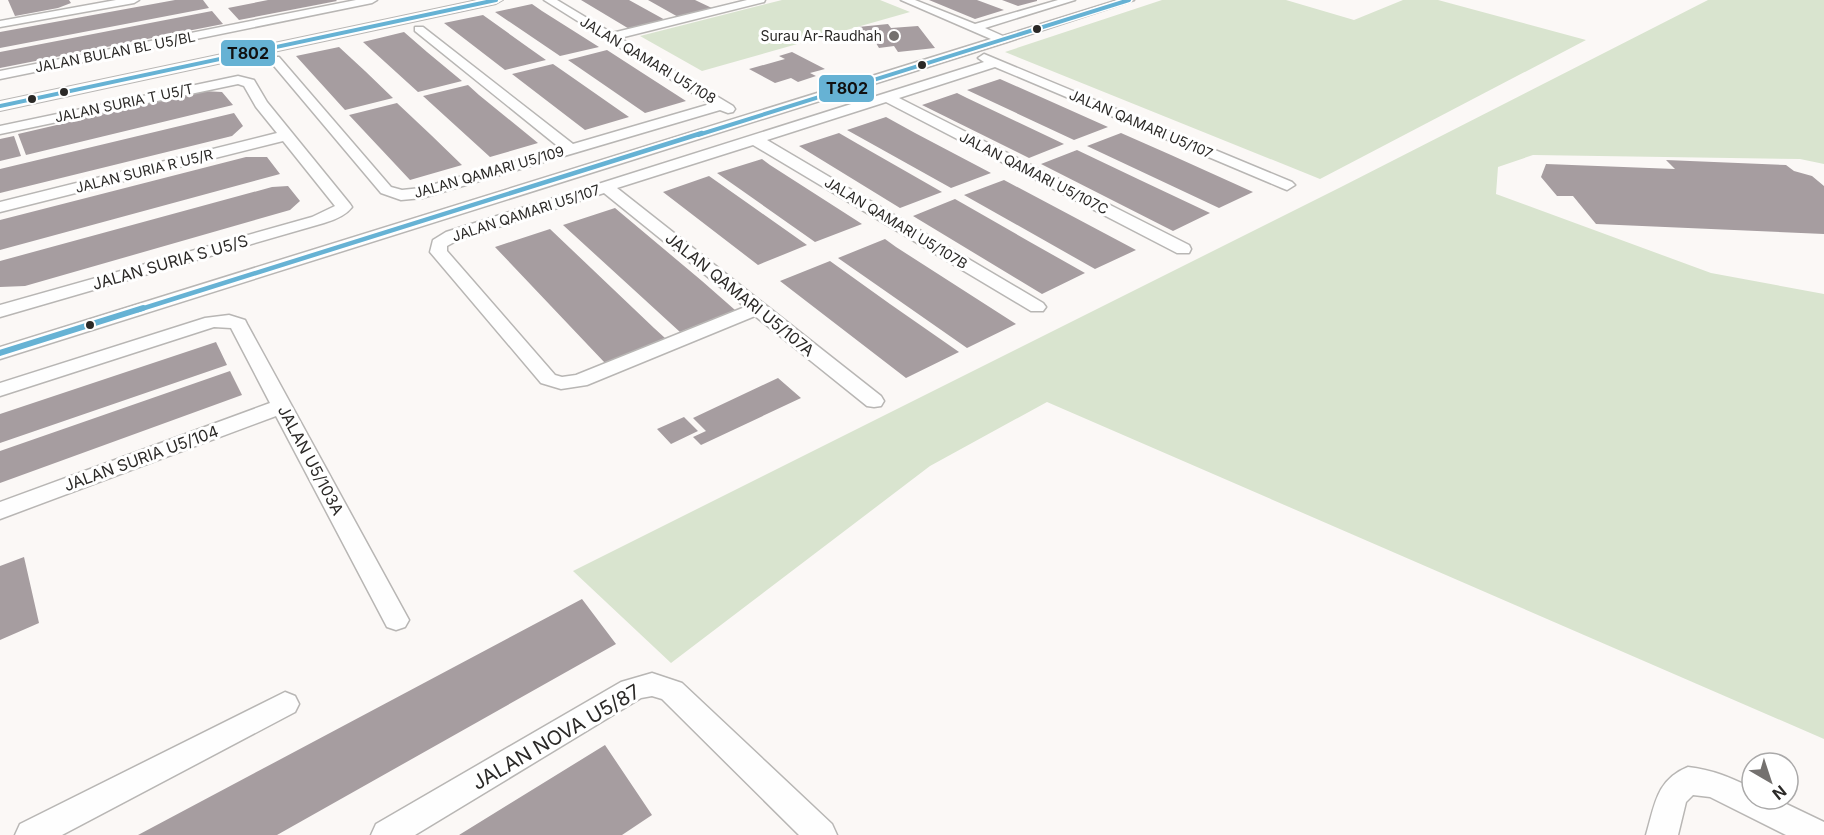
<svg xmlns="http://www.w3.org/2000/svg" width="1824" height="835" font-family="Inter,sans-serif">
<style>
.green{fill:#d9e4cf}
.building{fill:#a69da0}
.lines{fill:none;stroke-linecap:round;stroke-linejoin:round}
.minor-casing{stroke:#b8b6b4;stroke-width:3}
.tertiary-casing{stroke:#b8b6b4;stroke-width:2}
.minor{fill:#fefefe;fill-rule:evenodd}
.tertiary{fill:#fefefe;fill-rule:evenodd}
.bus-1-far2-casing{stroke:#fff;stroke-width:7}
.bus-1-far1-casing{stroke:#fff;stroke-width:8}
.bus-1-casing{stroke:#fff;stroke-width:10}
.bus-1-far2{stroke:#66b2d4;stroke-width:4}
.bus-1-far1{stroke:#66b2d4;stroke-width:4.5}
.bus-1{stroke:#66b2d4;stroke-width:6}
.bus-dot{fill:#2b2927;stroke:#fff;stroke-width:2}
.poi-dot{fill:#74716f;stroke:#fff;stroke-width:2}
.labels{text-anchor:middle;stroke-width:6;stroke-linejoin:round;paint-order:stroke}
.far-poi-label{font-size:14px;fill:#2b2927;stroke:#fff;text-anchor:end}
.far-street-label{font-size:14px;fill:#2b2927;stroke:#fff}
.street-label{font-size:16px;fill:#2b2927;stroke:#fff}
.near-street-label{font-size:20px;fill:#2b2927;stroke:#fff}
.line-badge{stroke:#fff;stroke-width:2}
.pale-badge-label{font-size:16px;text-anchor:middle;font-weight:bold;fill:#111}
</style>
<rect width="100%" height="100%" fill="#fbf8f6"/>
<path class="green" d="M782 0H880L910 12 702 71 640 36Z
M1162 0H1286L1354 20 1403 0H1438L1586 40 1320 179 1005 52Z
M1708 0H1824V164L1800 159 1533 155 1498 167 1496 194 1711 273 1824 294V739L1047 402 930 466 671 663 573 571 1341 187Z"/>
<path class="building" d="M8 0H69L71 3 58 8 15 16Z
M175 0H203L209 8 0 48V32Z
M268 0H336L337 1 239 20 228 8Z
M581 0H629L667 21 631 30Z
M648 0H695L714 9 680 18Z
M929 0H977L1004 10 975 19Z
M1002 0H1037V1L1018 6Z
M532 4 542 11 599 47 560 56 495 12Z
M212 11 223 24 0 68V52Z
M483 15 529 48 546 60 505 70 444 23Z
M888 24 891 28 918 26 935 48 898 52 894 46 879 48 876 43 869 44 858 27Z
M404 32 427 52 462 81 418 92 363 42Z
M339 47 365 71 393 98 345 110 296 56Z
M607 50 641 72 686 101 645 113 568 60Z
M792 52 825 69 810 73 816 76 798 82 791 78 775 83 749 69 785 59 779 56Z
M553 64 566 73 629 117 585 130 512 74Z
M1000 79 1052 102 1108 127 1074 140 967 90Z
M468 85 479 95 538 143 490 157 423 96Z
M203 91 222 92 233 105 26 155 18 134Z
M957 93 967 98 1064 144 1029 158 922 105Z
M397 103 431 135 462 165 410 180 349 115Z
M234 113 243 126 232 136 0 193V169Z
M886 117 915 133 991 173 951 188 847 130Z
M839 133 858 144 942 192 900 208 799 146Z
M1121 133 1171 155 1253 192 1219 208 1087 146Z
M14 136 21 156 0 161V139Z
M1077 150 1140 180 1210 213 1173 231 1041 164Z
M246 157H267L280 174 0 250V220Z
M762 159 770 165 862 224 815 242 717 173Z
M1666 160 1786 165 1794 171 1812 176 1824 186V234L1596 224 1573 196H1557L1541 177 1546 164 1675 169Z
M709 176 746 202 807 245 758 265 663 192Z
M1004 180 1040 199 1136 250 1095 269 964 195Z
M288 186 300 201 290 210 25 286 0 287V261L272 187Z
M955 199 1030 242 1085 273 1042 294 913 216Z
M615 208 702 281 735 310 680 332 563 225Z
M550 229 654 328 665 338 605 363 495 247Z
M885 239 896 247 1016 324 967 348 838 258Z
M830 261 890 304 959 352 906 378 780 281Z
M216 342 227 365 0 443V414Z
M230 371 242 395 0 483V451Z
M778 378 801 398 701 445 693 437 706 431 693 418Z
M684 417 698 431 671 444 657 429Z
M24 557 39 623 0 640V566Z
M582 599 616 644 277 835H138Z
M605 745 652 815 622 835H459Z"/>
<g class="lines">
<g class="minor-casing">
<path id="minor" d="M116 0H139L134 3 0 27V21Z
M356 0H377L372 3 0 79V71Z
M544 0H557L612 33 747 0H765L764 2 620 38 733 106 735 109 733 112 728 113 720 110 422 198 401 200 381 193 269 60 271 57H279L391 187 402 190 421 188 560 148 415 31V27H423L573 144 710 104Z
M901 0H915L975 24 1058 0H1075L985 28 1003 36 1118 0H1134L1007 42 0 359V347L991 39Z
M984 54 1292 182 1295 185 1287 190 1282 188 995 67 899 98 1189 245 1191 249 1189 253H1177L886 102 767 140 1043 303 1046 307 1043 311H1031L753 145 617 188 881 396 884 401 881 406 874 407 867 406 755 316 587 385 561 389 541 383 430 252 433 240 446 232 984 62 978 58ZM604 193 745 307 576 375 562 377 555 375 447 251V246L458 240Z
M238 76 254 80 267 102 350 204 352 207C345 216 334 220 324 223L0 317V305L312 217 335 206 283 141 0 212V202L277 133 256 107 244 86 238 84 0 134V126Z
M229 315 245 320 247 324 409 620 405 627 396 630 387 627 276 416 0 519V502L270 403 231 328 214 327 0 396V383L205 318Z
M652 673 682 683 832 824 837 835H799L662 699 652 696 641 698 415 835H371L376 824 621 682Z
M285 692 295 696 299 704 295 712 62 835H15L20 824Z
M1688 767C1713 770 1729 777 1752 788V799H1776L1824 822V835H1786L1710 797 1693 795 1686 802 1678 835H1646C1655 805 1656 780 1688 767Z"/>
</g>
<g class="tertiary-casing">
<path id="tertiary" d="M477 0H503L496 4 0 111V101Z"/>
</g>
<use href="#minor" class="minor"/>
<use href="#tertiary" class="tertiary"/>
<g class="bus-1-far2-casing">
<path id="bus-1-far2" d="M0 106 496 0
M698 135 1129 0"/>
</g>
<g class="bus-1-far1-casing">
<path id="bus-1-far1" d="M138 310 702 133"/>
</g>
<g class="bus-1-casing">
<path id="bus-1" d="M0 353 143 308"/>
</g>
<use href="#bus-1-far2" class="bus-1-far2"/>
<use href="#bus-1-far1" class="bus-1-far1"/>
<use href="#bus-1" class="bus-1"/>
</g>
<g class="bus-dot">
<circle cx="1037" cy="29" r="5"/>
<circle cx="922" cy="65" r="5"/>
<circle cx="64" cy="92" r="5"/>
<circle cx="32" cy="99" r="5"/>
<circle cx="90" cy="325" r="5"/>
</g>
<circle class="poi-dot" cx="894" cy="36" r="6"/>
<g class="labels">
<g class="far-poi-label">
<text x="882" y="41">Surau Ar-Raudhah</text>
</g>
<g class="far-street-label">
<text transform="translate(115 52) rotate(-11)" y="5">JALAN BULAN BL U5/BL</text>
<text transform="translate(648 60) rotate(31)" y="5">JALAN QAMARI U5/108</text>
<text transform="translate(124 103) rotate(-12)" y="5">JALAN SURIA T U5/T</text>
<text transform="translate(1141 124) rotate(23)" y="5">JALAN QAMARI U5/107</text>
<text transform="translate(144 171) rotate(-14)" y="5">JALAN SURIA R U5/R</text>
<text transform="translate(489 172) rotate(-16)" y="5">JALAN QAMARI U5/109</text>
<text transform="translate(1034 173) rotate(27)" y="5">JALAN QAMARI U5/107C</text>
<text transform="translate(526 213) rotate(-18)" y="5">JALAN QAMARI U5/107</text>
<text transform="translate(896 223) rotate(31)" y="5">JALAN QAMARI U5/107B</text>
</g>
<g class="street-label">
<text transform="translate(170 262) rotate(-16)" y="6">JALAN SURIA S U5/S</text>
<text transform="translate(740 294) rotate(39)" y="6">JALAN QAMARI U5/107A</text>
<text transform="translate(141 458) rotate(-20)" y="6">JALAN SURIA U5/104</text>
<text transform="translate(311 460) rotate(62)" y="6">JALAN U5/103A</text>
</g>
<g class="near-street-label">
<text transform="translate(556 737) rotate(-30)" y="7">JALAN NOVA U5/87</text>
</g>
</g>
<g class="line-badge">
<rect x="220" y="39" width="56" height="28" rx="6" fill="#66b2d4"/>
<rect x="818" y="74" width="57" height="29" rx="6" fill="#66b2d4"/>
</g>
<g class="pale-badge-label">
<text x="248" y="59">T802</text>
<text x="847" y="94">T802</text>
</g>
<g transform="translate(1770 781) rotate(141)"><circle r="28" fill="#ffffff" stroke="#aaa9a9" stroke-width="1.5"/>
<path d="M0-4.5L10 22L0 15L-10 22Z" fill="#74716f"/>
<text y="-9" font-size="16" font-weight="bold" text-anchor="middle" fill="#2b2927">N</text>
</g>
</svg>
